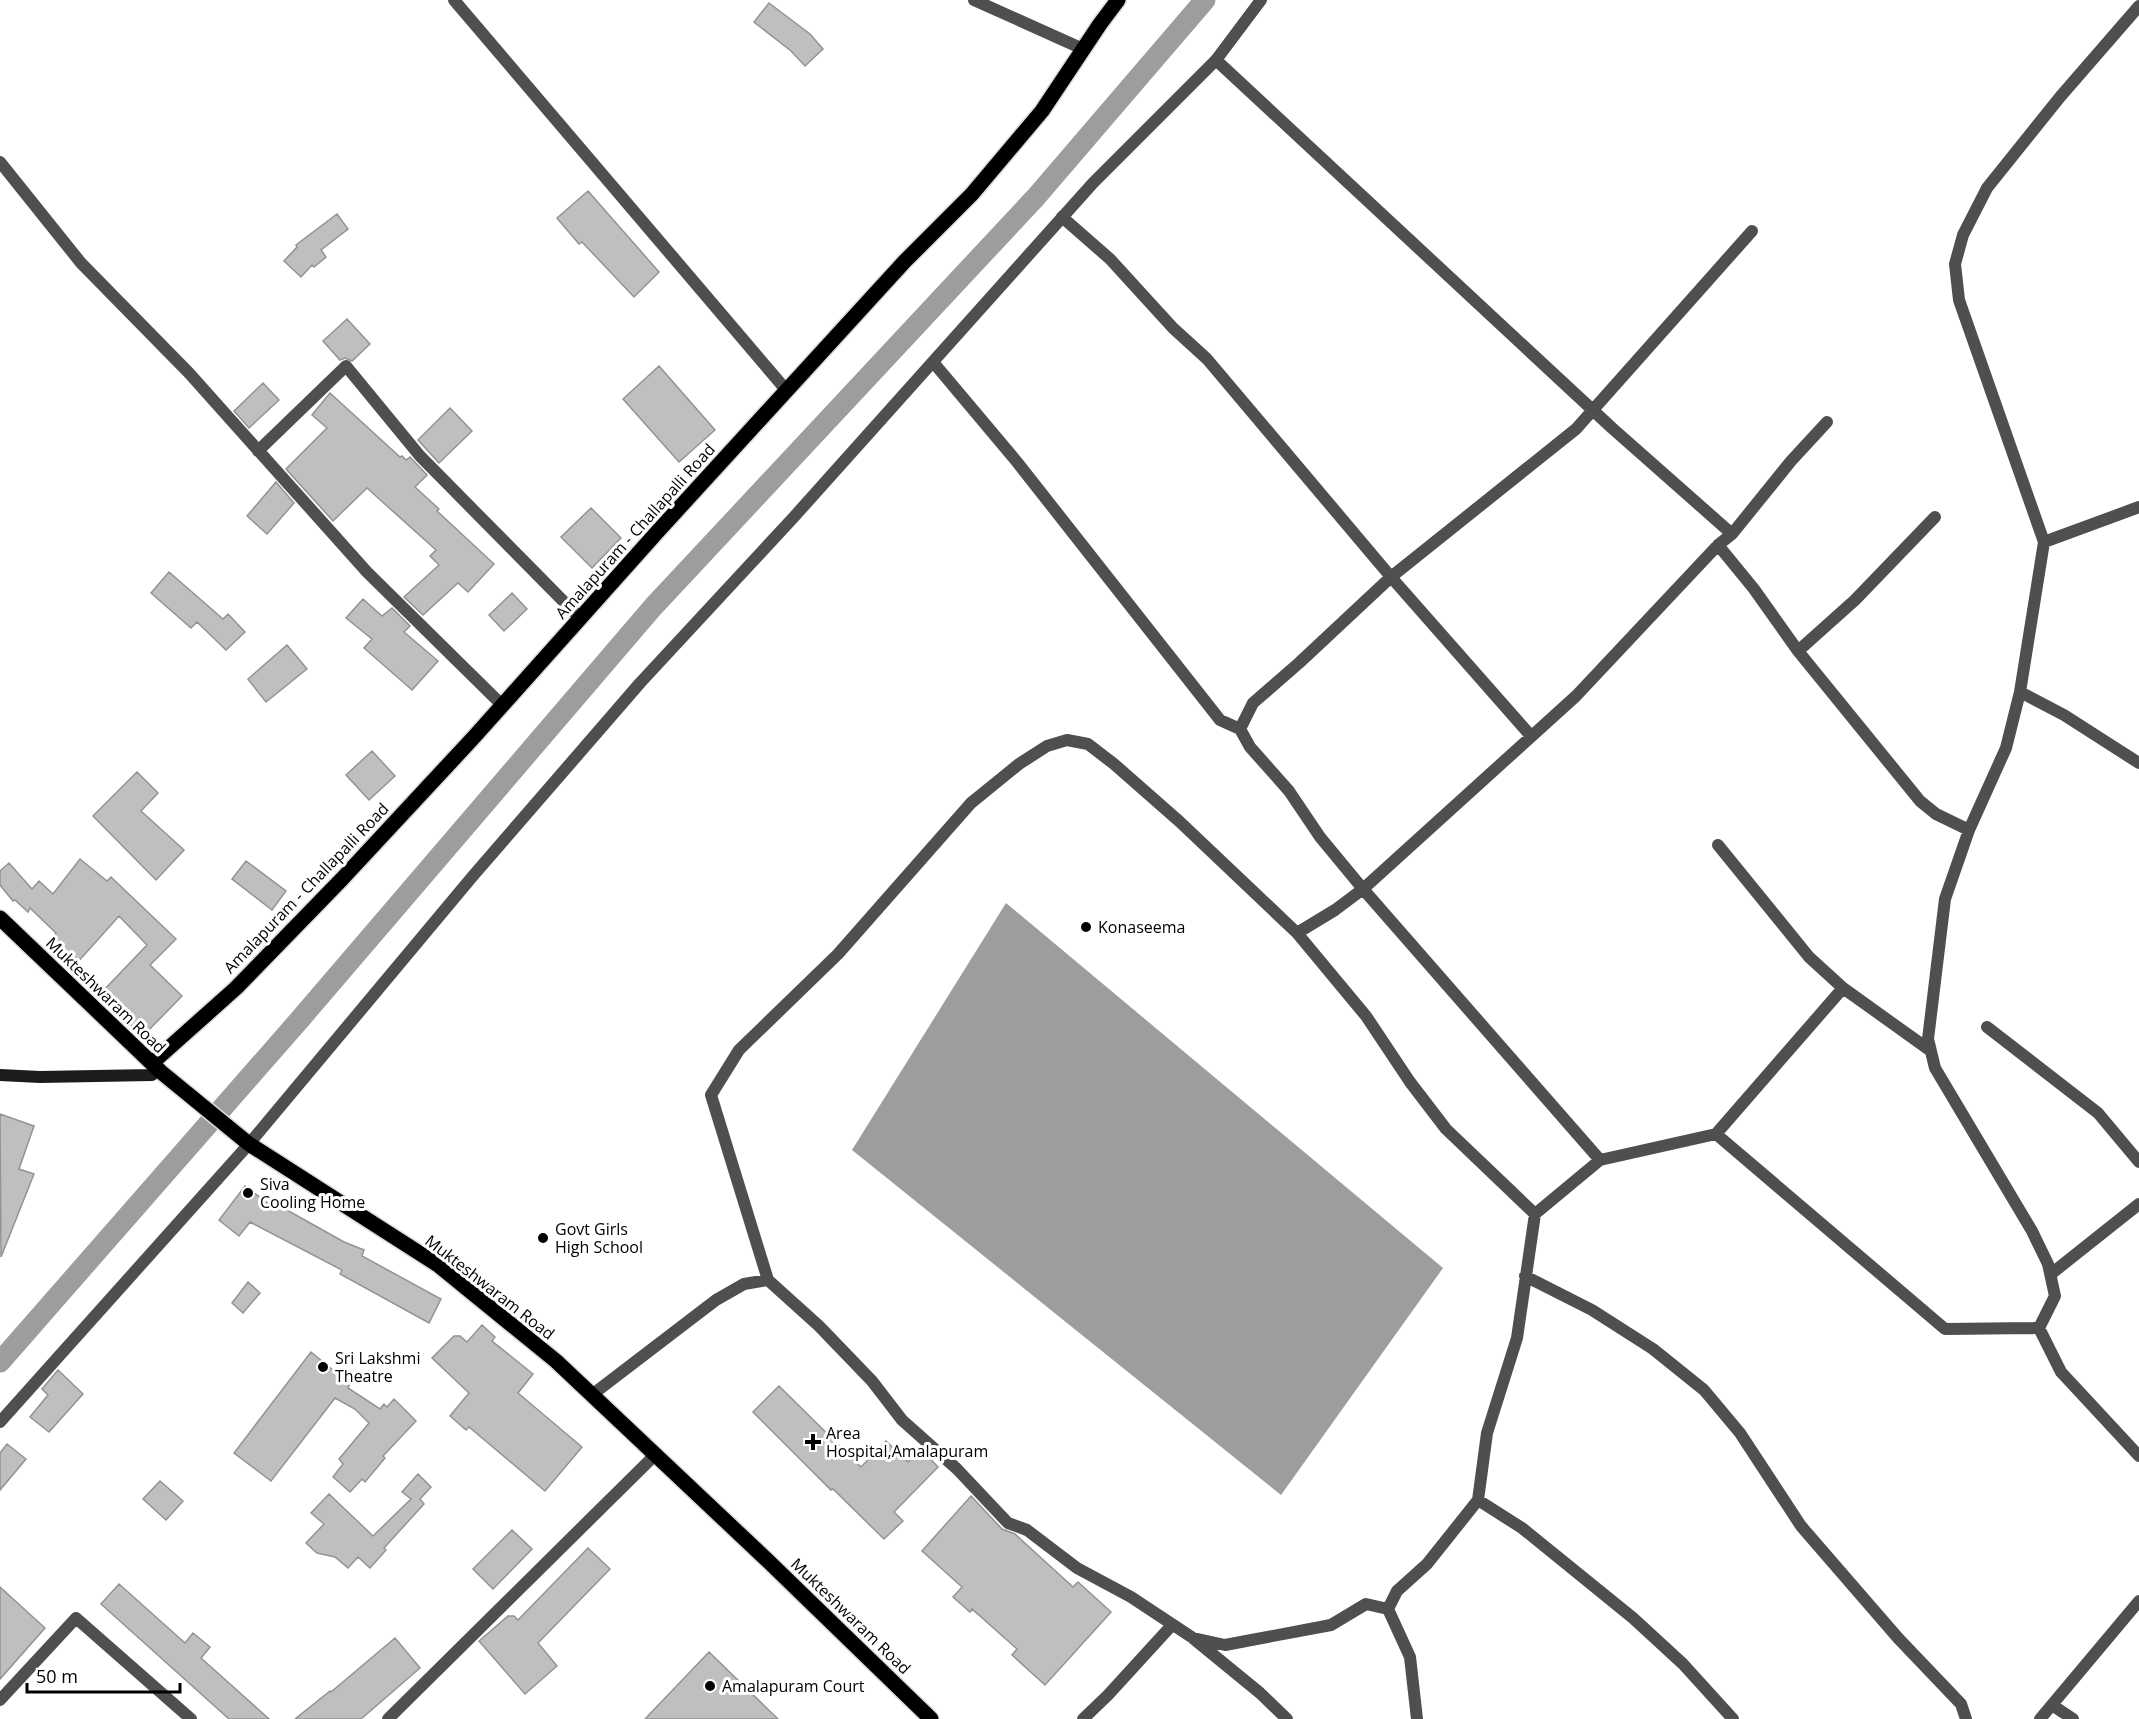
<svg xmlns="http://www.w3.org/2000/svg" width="2139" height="1719" font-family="'Open Sans',sans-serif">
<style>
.water{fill:#9d9d9d}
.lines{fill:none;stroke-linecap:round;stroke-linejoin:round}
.canal{stroke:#9d9d9d;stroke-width:21}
.building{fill:#bfbfbf;stroke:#939393;stroke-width:1.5}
.primary-casing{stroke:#dbdbdb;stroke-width:18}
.minor{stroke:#4f4f4f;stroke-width:12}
.tertiary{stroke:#4f4f4f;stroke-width:12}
.secondary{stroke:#1c1c1c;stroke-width:12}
.primary{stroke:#000;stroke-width:15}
.poi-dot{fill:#000;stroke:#fff;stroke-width:2}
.labels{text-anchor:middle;stroke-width:6;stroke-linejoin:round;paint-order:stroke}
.street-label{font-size:16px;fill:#000;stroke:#fff}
.poi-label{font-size:16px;fill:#000;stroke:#fff;text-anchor:start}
</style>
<rect width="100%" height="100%" fill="#fff"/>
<path class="water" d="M1006 903 1443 1268 1281 1495 852 1150Z"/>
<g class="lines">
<path class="canal" d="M0 1362 302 1017 653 607 1036 197 1205 0"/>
</g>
<path class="building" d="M769 3 810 34 823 49 805 66 791 51 754 22Z
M588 191 659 272 634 297 582 242 579 244 557 218Z
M337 214 348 229 321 250 326 257 314 267 312 265 301 277 284 261 297 247 296 245Z
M347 319 370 344 352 361 345 358 340 360 323 341Z
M659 366 715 430 679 462 623 399Z
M263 383 279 400 249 428 234 411Z
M330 393 400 457 402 456 406 460 410 457 427 475 415 487 439 509 437 511 494 564 468 592 458 583 423 615 404 597 439 565 430 556 436 550 367 488 333 521 286 469 327 428 312 415Z
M450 408 472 431 439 463 418 440Z
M276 482 294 503 267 534 247 516Z
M591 508 621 538 592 568 561 537Z
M169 572 223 619 228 614 245 632 226 650 197 622 191 628 151 593Z
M512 593 527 609 504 631 489 615Z
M363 599 382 616 392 608 410 626 404 632 438 661 412 690 364 648 372 639 346 618Z
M287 645 307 669 266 702 248 679Z
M372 751 395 776 369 800 346 775Z
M137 772 158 793 141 811 184 850 156 880 93 816Z
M80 859 107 881 111 877 176 939 150 965 182 996 143 1036 119 1014 122 1011 102 992 147 945 119 916 77 963 50 940 56 933 30 908 28 912 15 900 13 901 0 885V871L9 863 32 889 39 881 53 894Z
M246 861 286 891 272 910 232 879Z
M0 1114 34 1126 19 1169 34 1174 1 1257Z
M245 1186 269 1204 271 1201 344 1242 364 1250 362 1256 441 1299 429 1323 340 1274 342 1270 250 1222 239 1236 219 1220Z
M248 1282 260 1293 243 1313 232 1303Z
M482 1325 495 1337 492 1341 533 1374 518 1393 582 1447 545 1491 469 1427 466 1430 450 1416 469 1393 432 1358 454 1336H460L467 1342Z
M311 1352 350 1384 348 1388 380 1409 384 1404 387 1407 394 1399 416 1421 383 1456 385 1458 365 1482 362 1479 350 1492 333 1477 343 1464 339 1459 369 1423 355 1409 335 1398 271 1481 234 1453Z
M58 1370 83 1394 49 1432 30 1417 48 1395 42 1389Z
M779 1386 861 1467 886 1441 908 1462 921 1449 938 1467 894 1512 903 1521 884 1539 833 1489 831 1490 753 1412Z
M7 1444 26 1459 0 1490V1453Z
M418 1474 431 1487 420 1499 424 1504 384 1548 386 1550 370 1568 358 1557 348 1568 335 1557 317 1553 306 1543 324 1524 311 1513 329 1494 373 1536 411 1499 402 1492Z
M160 1481 183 1501 166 1520 143 1499Z
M971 1496 1002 1529 1015 1534 1073 1587 1078 1582 1111 1612 1045 1685 1012 1655 1017 1649 972 1609 970 1612 953 1597 962 1587 922 1551Z
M512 1530 532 1549 493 1589 473 1569Z
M588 1548 610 1569 538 1643 557 1666 525 1694 479 1641 508 1616H514L518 1620Z
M119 1584 185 1643 193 1633 210 1647 201 1658 269 1719H229L101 1604Z
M0 1587 45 1628 0 1679Z
M395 1638 420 1668 361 1719H295L330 1691 331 1692Z
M709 1652 778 1719H645Z"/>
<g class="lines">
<g class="primary-casing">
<path id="primary" d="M0 918 161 1072 249 1144 438 1265 556 1361 767 1560 931 1719
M152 1063 236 988 342 879 474 737 659 530 905 261 972 194 1042 111 1100 24 1118 0"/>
</g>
<path class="minor" d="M454 0 787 391
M974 0 1083 49
M2139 6 2060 97 1987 188 1963 235 1955 264 1959 300 2044 542 2020 692 2006 748 1969 830 1945 899 1928 1039 1935 1068 2032 1231 2048 1264 2055 1296 2039 1328 2061 1372 2139 1456
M1216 60 1612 428 1732 534
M0 162 81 263 189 373 367 572 502 705
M1062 217 1110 259 1173 328 1207 359 1391 577 1531 736
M933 362 1017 462 1220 720 1240 729
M258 451 346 366 420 456 580 618
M2044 542 2139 507
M1718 545 1754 589 1798 651 1920 801 1936 814 1969 830
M1798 651 1855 600 1935 517
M2020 692 2064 715 2139 763
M1718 845 1809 957 1843 988
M1297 933 1335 910 1363 889 1320 837 1289 791 1250 747 1240 729 1253 703 1299 663 1391 577 1576 429 1752 231
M1987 1027 2098 1113 2139 1162
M1716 1134 1945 1329 2039 1328
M1600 1160 1363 889 1576 696 1718 545 1732 534 1791 461 1827 422
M2051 1274 2139 1204
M1525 1276 1592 1310 1653 1349 1704 1390 1740 1433 1801 1526 1898 1638 1961 1704 1966 1719
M768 1280 711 1095 739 1050 838 954 971 803 1019 764 1047 746 1067 740 1088 744 1114 764 1180 822 1297 933 1366 1016 1410 1082 1446 1129 1535 1214
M593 1394 716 1300 744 1284 768 1280 819 1326 872 1381 902 1420 957 1469 1008 1523 1027 1530 1077 1568 1131 1597 1193 1638 1225 1645 1331 1625 1366 1604 1388 1609 1397 1591 1427 1564 1478 1500 1487 1433 1517 1338 1535 1214 1600 1160 1716 1134 1843 988 1931 1051
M1478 1500 1522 1528 1633 1618 1683 1664 1733 1719
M1388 1609 1410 1657 1417 1719
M1194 1639 1260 1693 1287 1719
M0 1700 76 1618 191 1719
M2052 1705 2073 1719
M388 1719 656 1454
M1083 1719 1108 1695 1172 1625
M2040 1719 2139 1601"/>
<path class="tertiary" d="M0 1422 249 1144 472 877 640 683 793 518 1093 183 1216 60 1261 0"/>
<path class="secondary" d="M0 1075 40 1077 152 1075 158 1069"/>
<use href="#primary" class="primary"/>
</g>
<g class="poi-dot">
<circle cx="1086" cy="927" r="6"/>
<circle cx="248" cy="1193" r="6"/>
<circle cx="543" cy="1238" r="6"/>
<circle cx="323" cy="1367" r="6"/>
<path d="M810 1433h6v6h6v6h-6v6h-6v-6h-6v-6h6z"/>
<circle cx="710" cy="1686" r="6"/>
</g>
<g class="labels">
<g class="street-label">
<text transform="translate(635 531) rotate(-48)" y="6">Amalapuram - Challapalli Road</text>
<text transform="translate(306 888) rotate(-46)" y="6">Amalapuram - Challapalli Road</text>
<text transform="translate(106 995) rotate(44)" y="6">Mukteshwaram Road</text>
<text transform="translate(490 1287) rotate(38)" y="6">Mukteshwaram Road</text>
<text transform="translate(851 1616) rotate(44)" y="6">Mukteshwaram Road</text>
</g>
<g class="poi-label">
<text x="1098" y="933">Konaseema</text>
<text x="260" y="1190">Siva<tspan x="260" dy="18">Cooling Home</tspan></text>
<text x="555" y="1235">Govt Girls<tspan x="555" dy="18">High School</tspan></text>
<text x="335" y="1364">Sri Lakshmi<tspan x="335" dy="18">Theatre</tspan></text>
<text x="826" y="1439">Area<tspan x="826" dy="18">Hospital,Amalapuram</tspan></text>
<text x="722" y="1692">Amalapuram Court</text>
</g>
</g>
<path d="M27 1683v9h153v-9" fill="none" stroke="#000000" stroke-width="3"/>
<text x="36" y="1683" font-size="18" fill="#000000" stroke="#ffffff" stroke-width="4.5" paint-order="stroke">50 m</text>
</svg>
